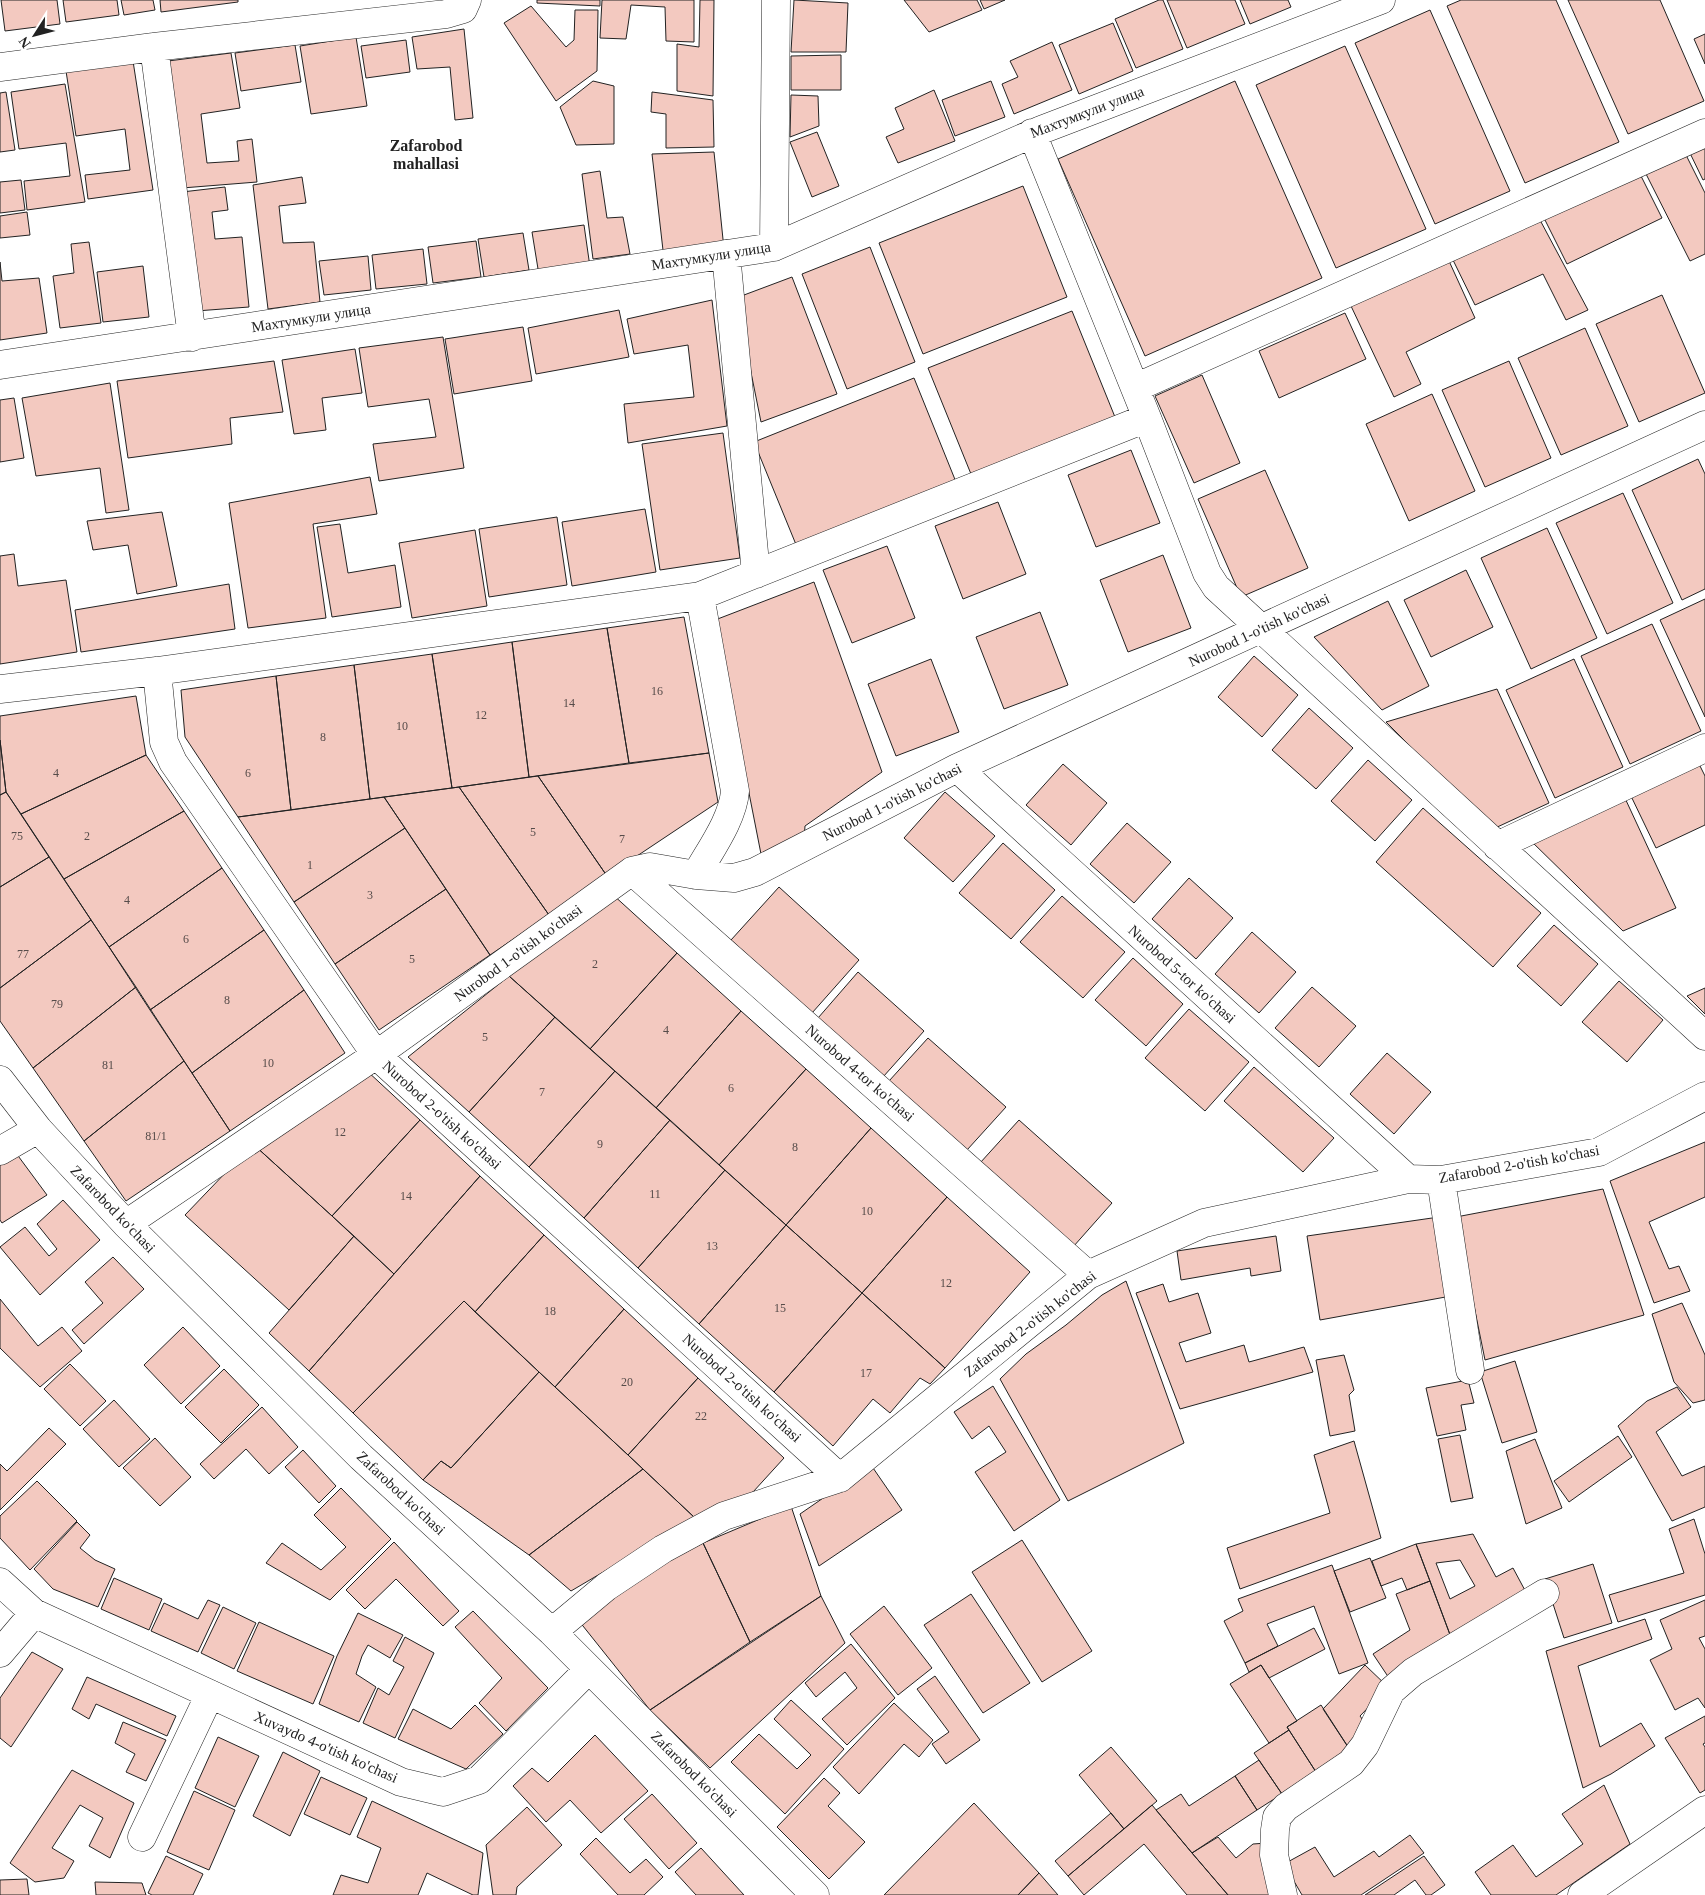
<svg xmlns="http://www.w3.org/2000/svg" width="1705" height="1895" font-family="Georgia,serif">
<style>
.building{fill:#f3c9c0;stroke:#222;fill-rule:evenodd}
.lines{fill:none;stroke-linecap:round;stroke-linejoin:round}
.minor-casing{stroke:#222;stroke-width:29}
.minor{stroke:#fff;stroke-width:28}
.labels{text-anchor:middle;stroke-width:4;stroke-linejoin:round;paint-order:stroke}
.number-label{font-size:12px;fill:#564c4a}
.street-label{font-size:15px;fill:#222;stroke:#fff}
.neighbourhood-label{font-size:16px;font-weight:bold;fill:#222;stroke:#fff}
</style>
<rect width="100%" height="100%" fill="#fff"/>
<path class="building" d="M1 0H57L60 24 5 31Z
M63 0H117L119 15 66 22Z
M121 0H153L155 10 124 15Z
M160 0H238V2L161 12Z
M537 0H600V6L537 3Z
M602 0H694V42L666 41 665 7 631 5 626 39 600 38Z
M700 0H714L713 96 677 91V44L699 47Z
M794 0 848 3 846 52H791Z
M904 0H977L982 10 929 32Z
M980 0H1005L984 9Z
M1159 0H1163L1183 49 1136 68 1115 19Z
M1167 0H1235L1245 24 1187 48Z
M1240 0H1288L1291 7 1250 24Z
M1461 0H1556L1619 142 1525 183 1447 6Z
M1568 0H1660L1704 101 1628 134Z
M531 6 566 47 574 40 575 10H598L597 71 556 101 504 23Z
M1430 10 1510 191 1435 224 1355 43Z
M1113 23 1133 71 1079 94 1059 45Z
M464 29 473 118 455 120 450 67 417 69 412 37Z
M1705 34V64L1694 39Z
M356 37 367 106 311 114 300 46Z
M406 40 410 72 366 78 361 46Z
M1052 42 1072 90 1014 114 1002 84 1018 77 1010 61Z
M295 45 301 82 241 91 235 53Z
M1345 46 1426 229 1336 268 1256 85Z
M231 53 240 108 201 114 207 163 239 161 237 141 252 139 257 182 182 188 168 61Z
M841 55V90H791V56Z
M133 61 153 190 88 199 85 175 130 170 125 129 76 136 66 71Z
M593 81 614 86V144L576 145 560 107Z
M991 81 1005 117 955 136 942 100Z
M1235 81 1322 278 1145 356 1058 159Z
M65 84 85 202 27 210 24 181 70 176 66 143 19 149 11 92Z
M934 90 955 141 898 163 886 137 904 129 895 108Z
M6 92 15 150 0 152V93Z
M652 92 713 100 714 147 666 148V114L651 112Z
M791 95 818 96 819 126 790 137Z
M817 132 839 186 812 197 790 142Z
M1705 141V179L1703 180 1688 149Z
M1684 151 1705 193V254L1690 261 1644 170Z
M714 152 724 249 664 259 652 154Z
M600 171 607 218 623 217 630 254 593 259 582 174Z
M1639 172 1662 218 1567 264 1544 218Z
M302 177 306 203 279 206 283 243 314 242 320 302 268 309 253 185Z
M21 180 25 210 0 213V182Z
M1023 186 1067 297 923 354 879 243Z
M225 187 228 210 212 212 215 239 242 237 249 307 196 311 182 192Z
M27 212 30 235 0 238V216Z
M1540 220 1588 310 1566 320 1543 274 1475 305 1453 260Z
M584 225 590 267 539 275 532 232Z
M523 233 529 270 484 277 478 239Z
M476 241 481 277 433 283 428 247Z
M89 242 101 323 60 328 53 276 74 273 71 244Z
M870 247 915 362 847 389 802 274Z
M423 249 427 284 376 289 372 255Z
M368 256 371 290 324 295 319 261Z
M1449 261 1475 318 1406 352 1421 384 1394 397 1351 306Z
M0 262 2 281 39 278 47 333 0 340Z
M143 266 149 317 103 322 97 272Z
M792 277 837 394 761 422 736 298Z
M1662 295 1705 393 1639 422 1596 324Z
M712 300 727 426 628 443 624 404 694 397 688 345 634 354 627 319Z
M619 310 629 357 536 374 528 328Z
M1072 311 1117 422 973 479 928 368Z
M1345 313 1366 359 1279 398 1259 351Z
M523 327 532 381 454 394 445 339Z
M1585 328 1628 426 1561 455 1518 358Z
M443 337 464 468 379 481 373 444 436 437 429 399 368 407 359 348Z
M355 349 362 393 322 398 326 430 294 434 282 360Z
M274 361 283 412 230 418 232 444 128 458 117 381Z
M1509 361 1551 458 1485 487 1442 390Z
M1202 375 1240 463 1194 483 1155 396Z
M914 378 956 482 797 547 754 442Z
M110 383 129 510 106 513 100 468 36 476 22 398Z
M1432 394 1475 491 1409 521 1366 424Z
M14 398 24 458 0 462V400Z
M723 433 740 558 660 570 642 444Z
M1131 450 1160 523 1096 547 1068 475Z
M1698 459 1705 474V589L1682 600 1632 490Z
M1265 470 1308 568 1241 597 1198 499Z
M370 477 377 514 313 524 326 618 248 628 229 503Z
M1623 493 1673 603 1607 634 1556 523Z
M998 502 1026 574 963 599 935 526Z
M645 509 656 572 572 586 562 522Z
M162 512 177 586 137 594 128 545 93 550 87 521Z
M557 517 567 585 489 597 479 529Z
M340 524 348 573 395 565 401 607 332 617 317 527Z
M1547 528 1597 638 1531 669 1481 558Z
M475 530 487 606 412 618 399 543Z
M887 546 915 618 852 643 823 570Z
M14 554 18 586 66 580 77 652 0 664V556Z
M1163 555 1191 628 1128 652 1100 580Z
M1466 570 1493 627 1431 657 1404 600Z
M814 582 882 772 805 826 804 840 761 854 715 620Z
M229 584 235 629 81 652 75 610Z
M1705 599V717L1660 620Z
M1388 601 1429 686 1382 710 1314 637Z
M1040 612 1068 685 1004 709 976 637Z
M684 617 709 753 629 763 607 628Z
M1652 624 1701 731 1630 764 1581 656Z
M607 628 629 763 529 777 512 642Z
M512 642 529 777 452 788 432 654Z
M432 654 452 788 370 799 354 665Z
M1254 656 1298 695 1262 737 1218 697Z
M931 659 959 732 896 756 868 684Z
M1574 659 1623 767 1555 798 1506 690Z
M354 665 370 799 291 810 276 676Z
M276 676 291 810 238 817 185 737 181 690Z
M1497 689 1549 803 1493 829 1386 722Z
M136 696 146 755 21 814 6 792 0 740V716Z
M1309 708 1353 748 1316 789 1272 750Z
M0 740 6 792 0 795Z
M709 753 718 802 607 876 538 776Z
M146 755 184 811 64 879 21 814Z
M1368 760 1412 800 1375 841 1331 801Z
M1698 762 1705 776V825L1656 848 1630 794Z
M1063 764 1107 803 1071 845 1026 805Z
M538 776 607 876 549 915 459 787Z
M459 787 549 915 490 955 384 797Z
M6 792 49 857 0 887V795Z
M945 792 995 836 953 882 904 838Z
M1624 796 1676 908 1623 931 1529 839Z
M384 797 405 828 294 902 238 817Z
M1423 808 1541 913 1493 967 1376 862Z
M184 811 222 868 109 947 64 879Z
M1127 823 1171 862 1134 903 1090 864Z
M405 828 446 889 335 964 294 902Z
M1003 843 1055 890 1011 939 959 893Z
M49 857 91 920 0 988V887Z
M222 868 264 930 150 1010 109 947Z
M1189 878 1233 918 1196 959 1152 919Z
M779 887 859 960 812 1013 731 940Z
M446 889 490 955 379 1030 335 964Z
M611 893 677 953 590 1049 509 976Z
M1062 896 1125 952 1083 998 1020 942Z
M91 920 136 987 33 1068 0 1021V988Z
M1554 925 1598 964 1561 1006 1517 966Z
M264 930 304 990 192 1073 150 1010Z
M1252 932 1296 972 1259 1013 1215 974Z
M677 953 741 1011 656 1108 590 1049Z
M1133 958 1183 1004 1146 1046 1095 1000Z
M858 972 924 1031 883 1077 818 1018Z
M509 976 555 1017 469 1112 408 1057Z
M1619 981 1663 1020 1627 1062 1582 1022Z
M136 987 184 1061 84 1141 33 1068Z
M1312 987 1356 1026 1319 1067 1275 1028Z
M1705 988V1014L1687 996Z
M304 990 345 1053 230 1131 192 1073Z
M1189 1009 1249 1062 1205 1111 1145 1058Z
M741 1011 806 1069 719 1165 656 1108Z
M555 1017 615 1071 529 1167 469 1112Z
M928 1038 1006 1107 967 1150 889 1081Z
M1387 1053 1431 1092 1394 1134 1350 1094Z
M184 1061 230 1131 126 1201 84 1141Z
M1254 1067 1334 1138 1303 1172 1224 1101Z
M806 1069 871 1128 786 1225 719 1165Z
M366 1070 420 1120 332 1216 253 1144Z
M615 1071 670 1120 584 1218 529 1167Z
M420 1120 480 1176 394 1274 332 1216Z
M670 1120 725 1170 638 1268 584 1218Z
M1019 1120 1112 1203 1073 1247 980 1163Z
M871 1128 947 1197 862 1293 786 1225Z
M1705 1142V1197L1649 1222 1669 1269 1679 1266 1690 1291 1654 1303 1610 1181Z
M253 1144 354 1236 289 1310 185 1215Z
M13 1149 47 1195 2 1223 0 1220V1157Z
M725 1170 786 1225 699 1324 638 1268Z
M480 1176 544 1235 475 1312 464 1301 353 1413 309 1371Z
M1603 1189 1644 1315 1485 1360 1456 1217Z
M947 1197 1030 1272 945 1368 862 1293Z
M63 1200 100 1240 40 1295 0 1247 25 1227 49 1256 57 1249 37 1224Z
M1439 1217 1451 1296 1320 1320 1307 1236Z
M786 1225 862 1293 774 1392 699 1324Z
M544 1235 624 1309 555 1387 475 1312Z
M354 1236 394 1274 309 1371 269 1333Z
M1276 1236 1281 1271 1251 1276 1250 1268 1181 1280 1177 1251Z
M113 1257 144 1289 84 1344 72 1330 103 1303 85 1282Z
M1126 1281 1184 1443 1068 1501 1000 1379 1026 1354 1066 1325 1102 1295Z
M1163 1284 1169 1302 1198 1293 1211 1333 1179 1343 1186 1362 1244 1345 1249 1362 1304 1347 1313 1372 1180 1409 1136 1293Z
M862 1293 945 1368 930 1384 920 1378 890 1413 873 1399 833 1446 774 1392Z
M0 1299 38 1346 62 1327 82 1351 40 1387 0 1348Z
M464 1301 539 1372 451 1468 441 1461 423 1480 353 1413Z
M1682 1303 1705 1355V1400L1693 1403 1674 1382 1652 1314Z
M624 1309 698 1378 628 1455 555 1387Z
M183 1327 220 1366 181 1404 144 1365Z
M1344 1355 1354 1390 1349 1395 1355 1431 1330 1436 1316 1360Z
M1515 1361 1537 1432 1502 1443 1480 1372Z
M70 1364 106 1401 80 1426 44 1389Z
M224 1369 259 1405 221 1443 185 1407Z
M539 1372 643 1469 529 1555 423 1480 441 1461 451 1468Z
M698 1378 784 1458 753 1492 695 1518 628 1455Z
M1468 1380 1474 1403 1461 1405 1466 1430 1437 1436 1426 1388Z
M993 1386 1060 1500 1014 1531 975 1472 1006 1452 989 1426 972 1439 954 1412Z
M1677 1387 1691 1407 1656 1432 1682 1476 1705 1466V1507L1672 1521 1618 1426 1647 1401Z
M114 1400 150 1439 119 1467 83 1429Z
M262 1407 298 1447 269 1474 246 1449 214 1479 200 1464Z
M49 1428 66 1444 0 1510V1464L7 1471Z
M1460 1435 1473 1498 1451 1502 1438 1439Z
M1618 1436 1632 1457 1569 1502 1554 1481Z
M155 1438 191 1477 160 1506 123 1468Z
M1535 1439 1562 1508 1526 1524 1506 1451Z
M1354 1441 1381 1538 1240 1589 1227 1548 1330 1513 1314 1455Z
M303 1450 336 1486 319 1503 285 1467Z
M871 1465 902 1510 819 1566 800 1514Z
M643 1469 695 1518 571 1591 529 1555Z
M37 1481 77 1521 30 1570 0 1538V1516Z
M341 1488 391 1539 330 1600 266 1563 282 1543 321 1570 346 1547 314 1515Z
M791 1506 821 1596 750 1642 703 1543Z
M1694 1519 1705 1554V1595L1618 1622 1609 1595 1684 1573 1669 1529Z
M77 1522 90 1535 80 1548 95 1560 115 1569 98 1607 53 1589 34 1569Z
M1473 1534 1496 1577 1513 1568 1528 1596 1452 1640 1416 1544ZM1460 1560 1475 1586 1450 1599 1436 1563Z
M1022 1540 1092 1651 1042 1682 972 1572Z
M394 1542 459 1611 443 1626 396 1579 365 1609 346 1590Z
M703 1543 750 1642 650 1710 579 1621 667 1562Z
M1416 1544 1430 1581 1407 1590 1402 1578 1381 1586 1372 1561Z
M1370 1558 1386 1598 1350 1612 1334 1571Z
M1593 1564 1612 1623 1564 1638 1545 1579Z
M1332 1565 1368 1663 1339 1674 1314 1606 1267 1624 1278 1646 1245 1663 1224 1621 1243 1611 1238 1599Z
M114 1578 162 1599 149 1630 101 1609Z
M1430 1581 1452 1640 1391 1681 1373 1654 1410 1630 1396 1594Z
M971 1594 1030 1683 983 1713 924 1625Z
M821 1596 845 1643 710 1768 650 1710Z
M208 1600 220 1605 198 1652 151 1631 164 1603 198 1619Z
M1705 1600V1636L1699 1638 1705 1649V1708L1698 1698 1675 1710 1650 1660 1672 1649 1660 1620Z
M884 1606 932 1668 898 1695 850 1634Z
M223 1607 256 1623 234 1669 201 1653Z
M473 1611 548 1688 506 1731 479 1703 502 1678 455 1627Z
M358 1613 403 1635 390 1658 368 1645 362 1656 356 1674 376 1687 359 1722 319 1704 337 1656Z
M1645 1619 1652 1639 1578 1666 1600 1747 1641 1723 1655 1746 1611 1774 1583 1788 1546 1651Z
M259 1622 334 1656 313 1704 237 1671Z
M1314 1628 1325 1649 1269 1678 1261 1665 1249 1672 1245 1663Z
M405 1637 434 1653 395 1738 363 1723 378 1688 389 1695 404 1667 393 1661Z
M851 1644 895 1698 847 1745 822 1719 857 1688 845 1672 816 1697 805 1683Z
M32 1652 63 1669 11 1747 0 1738V1698Z
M1261 1665 1297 1721 1287 1727 1289 1730 1269 1743 1230 1684Z
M1365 1665 1388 1687 1360 1716 1365 1723 1348 1747 1323 1709Z
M935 1676 980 1740 946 1764 932 1744 949 1732 917 1689Z
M87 1677 176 1716 167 1736 96 1704 89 1719 72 1709Z
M791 1700 844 1749 785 1814 731 1762 759 1734 797 1769 811 1755 774 1719Z
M894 1703 933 1740 919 1757 904 1744 859 1794 833 1767Z
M475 1705 503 1734 466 1769 398 1739 413 1709 451 1729Z
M1321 1705 1352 1753 1316 1772 1287 1727Z
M1705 1716V1743L1703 1744 1705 1747V1790L1700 1793 1665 1738Z
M123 1722 166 1740 146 1781 126 1772 135 1754 115 1743Z
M1289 1730 1316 1772 1282 1794 1254 1753Z
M595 1735 648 1791 601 1833 570 1800 546 1822 513 1786 532 1768 548 1782Z
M218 1737 259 1756 235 1807 195 1788Z
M1111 1747 1157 1801 1124 1829 1079 1775Z
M283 1752 320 1771 290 1836 253 1816Z
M1259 1760 1282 1794 1257 1810 1235 1776Z
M72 1770 134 1803 110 1858 89 1846 103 1818 80 1805 52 1848 74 1861 64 1878 35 1882 10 1863Z
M1235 1776 1257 1810 1192 1853 1156 1810 1181 1794 1189 1806Z
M321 1777 367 1798 350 1835 304 1814Z
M824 1778 840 1793 828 1806 865 1842 829 1879 777 1827Z
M1604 1785 1630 1844 1556 1895H1491L1475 1872 1513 1845 1536 1877 1583 1844 1562 1814Z
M194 1791 235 1810 209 1870 167 1852Z
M652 1794 697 1843 669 1869 624 1819Z
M372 1801 483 1853 478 1895H473L427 1873 418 1895H333L341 1875 368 1883 381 1848 357 1837Z
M974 1803 1039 1873 1018 1895H884Z
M1152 1805 1192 1853 1228 1895H1187L1144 1844 1084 1895 1068 1876Z
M527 1807 562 1845 517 1887 516 1895H493L486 1845Z
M1111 1813 1124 1829 1068 1876 1055 1861Z
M1410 1835 1424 1853 1361 1895H1302L1284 1864 1315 1847 1334 1877 1374 1851 1379 1857Z
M1218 1837 1236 1858 1253 1844 1267 1843 1273 1895H1228L1192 1853Z
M596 1838 630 1873 646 1859 663 1877 644 1895H618L580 1854Z
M701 1848 744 1895H696L675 1872Z
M166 1856 203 1874 193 1895H152L148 1893Z
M1424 1856 1445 1885 1431 1895H1426L1415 1880 1394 1895H1365Z
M1039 1873 1058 1895H1018Z
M27 1879 29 1895H0V1880Z
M95 1882 142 1883 146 1895H96Z"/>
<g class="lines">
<g class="minor-casing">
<path id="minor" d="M154 47 192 337
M0 67 154 47 446 14 463 9 467 0
M1032 133 1147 418 1207 573 1216 587 1705 1036
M774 247 776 0
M726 254 756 574
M0 365 774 247 1041 130 1381 0
M1135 388 1705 133
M157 671 164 742 173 762 376 1055 840 1478
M0 689 157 671 700 596 1147 418
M957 768 1408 1179
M1497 846 1705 748
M632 871 1088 1275
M696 875C710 850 733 819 735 791L700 596
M0 1080 38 1129 126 1224 361 1457 552 1632 815 1895
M0 1151 38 1129
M1441 1180 1470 1370
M126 1224 376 1055 632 871 650 867 696 875 734 878 755 872 957 768 1705 425
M0 1582 34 1613 401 1782 443 1792 479 1780 589 1669
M552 1632 606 1587 663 1549 724 1516 840 1478 1088 1275 1204 1223 1408 1179 1441 1180 1599 1152 1705 1096
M0 1653 34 1613
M142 1837 210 1694
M1283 1895 1274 1855 1275 1830 1277 1817 1286 1807 1351 1763 1365 1745 1391 1691 1413 1672 1545 1593
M1582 1895 1705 1810"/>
</g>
<use href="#minor" class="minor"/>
</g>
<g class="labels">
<g class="number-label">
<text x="657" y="695">16</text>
<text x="569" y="707">14</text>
<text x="481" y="719">12</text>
<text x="402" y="730">10</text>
<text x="323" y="741">8</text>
<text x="56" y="777">4</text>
<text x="248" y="777">6</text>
<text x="533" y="836">5</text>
<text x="17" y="840">75</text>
<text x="87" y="840">2</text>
<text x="622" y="843">7</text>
<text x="310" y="869">1</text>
<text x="370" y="899">3</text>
<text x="127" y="904">4</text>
<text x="186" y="943">6</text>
<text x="23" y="958">77</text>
<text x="412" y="963">5</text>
<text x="595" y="968">2</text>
<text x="227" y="1004">8</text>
<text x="57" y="1008">79</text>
<text x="666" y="1034">4</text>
<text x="485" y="1041">5</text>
<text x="268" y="1067">10</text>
<text x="108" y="1069">81</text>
<text x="731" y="1092">6</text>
<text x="542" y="1096">7</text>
<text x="340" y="1136">12</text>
<text x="156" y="1140">81/1</text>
<text x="600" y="1148">9</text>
<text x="795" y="1151">8</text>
<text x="655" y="1198">11</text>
<text x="406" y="1200">14</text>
<text x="867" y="1215">10</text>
<text x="712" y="1250">13</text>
<text x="946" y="1287">12</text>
<text x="780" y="1312">15</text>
<text x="550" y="1315">18</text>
<text x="866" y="1377">17</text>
<text x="627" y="1386">20</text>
<text x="701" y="1420">22</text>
</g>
<g class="street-label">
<text transform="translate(1087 112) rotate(-21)" y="5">Махтумкули улица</text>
<text transform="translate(711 256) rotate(-9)" y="5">Махтумкули улица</text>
<text transform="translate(311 318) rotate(-9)" y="5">Махтумкули улица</text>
<text transform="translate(1259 630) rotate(-25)" y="5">Nurobod 1-o'tish ko'chasi</text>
<text transform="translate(892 802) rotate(-27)" y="5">Nurobod 1-o'tish ko'chasi</text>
<text transform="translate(518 953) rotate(-36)" y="5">Nurobod 1-o'tish ko'chasi</text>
<text transform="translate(1182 974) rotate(42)" y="5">Nurobod 5-tor ko'chasi</text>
<text transform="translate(860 1073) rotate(41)" y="5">Nurobod 4-tor ko'chasi</text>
<text transform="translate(442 1115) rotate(42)" y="5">Nurobod 2-o'tish ko'chasi</text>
<text transform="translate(1519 1164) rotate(-10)" y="5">Zafarobod 2-o'tish ko'chasi</text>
<text transform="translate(113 1209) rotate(46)" y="5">Zafarobod ko'chasi</text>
<text transform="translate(1030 1324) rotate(-38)" y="5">Zafarobod 2-o'tish ko'chasi</text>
<text transform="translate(742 1388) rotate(42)" y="5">Nurobod 2-o'tish ko'chasi</text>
<text transform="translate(401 1493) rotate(43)" y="5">Zafarobod ko'chasi</text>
<text transform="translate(326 1747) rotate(24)" y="5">Xuvaydo 4-o'tish ko'chasi</text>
<text transform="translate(694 1774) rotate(45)" y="5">Zafarobod ko'chasi</text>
</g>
<g class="neighbourhood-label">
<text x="426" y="151">Zafarobod<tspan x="426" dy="18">mahallasi</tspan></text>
</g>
</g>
<g transform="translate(35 35) rotate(234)" stroke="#ffffff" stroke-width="4" paint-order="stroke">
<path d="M0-4L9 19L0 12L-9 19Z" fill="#222222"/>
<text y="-8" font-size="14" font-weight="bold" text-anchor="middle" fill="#222222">N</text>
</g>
</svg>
